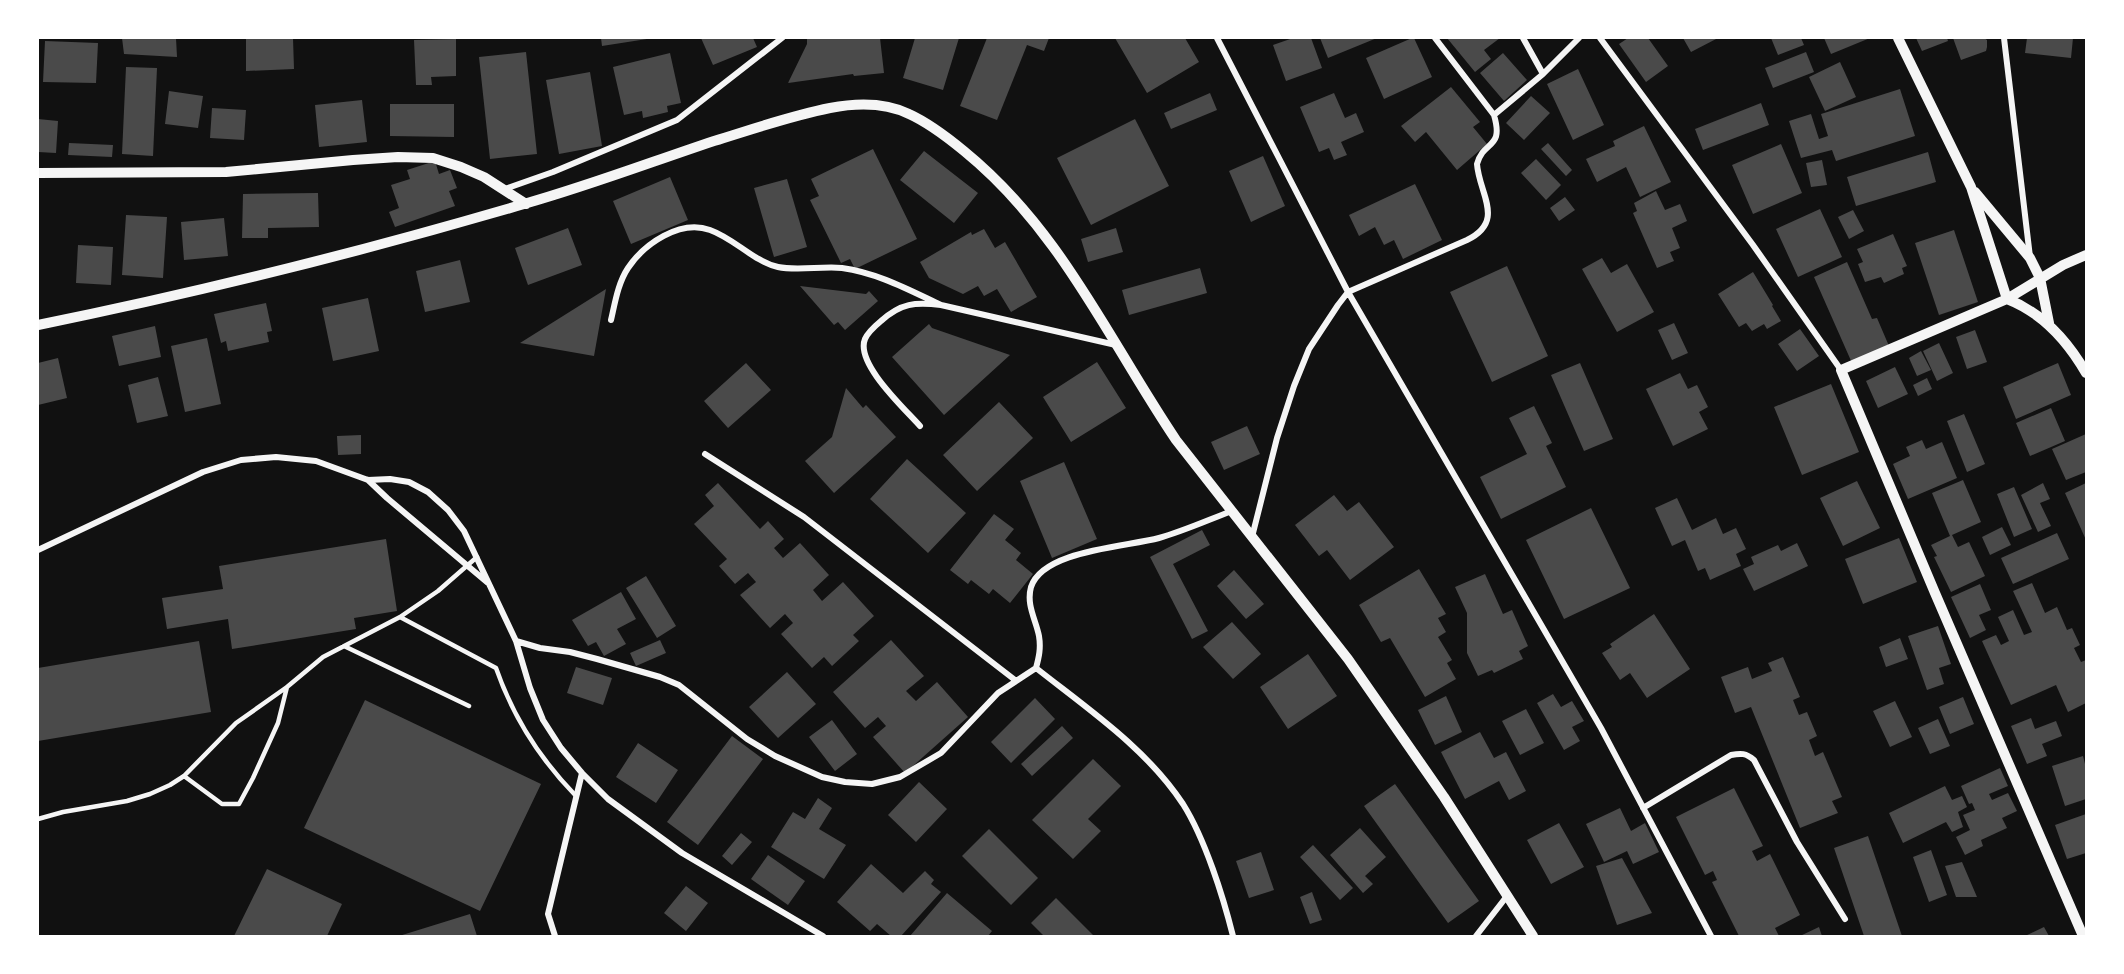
<svg xmlns="http://www.w3.org/2000/svg" width="2124" height="974" font-family="Literata,serif">
<style>
.building{fill:#4a4a4a}
.lines{fill:none;stroke-linecap:round;stroke-linejoin:round}
.service{stroke:#f5f5f5;stroke-width:4.5}
.minor{stroke:#f5f5f5;stroke-width:6}
.tertiary{stroke:#f5f5f5;stroke-width:10}
</style>
<rect width="100%" height="100%" fill="#111"/>
<path class="building" d="M122 38H176L177 57 124 54Z
M246 38H293L294 69 246 71Z
M601 38H647V39L602 46Z
M701 38H753L757 47 713 65Z
M807 38H880L884 73 854 76 853 74 788 83 807 44Z
M915 38H959L943 90 903 78Z
M987 38H1049L1044 51 1027 45 997 120 960 106Z
M1115 38H1185L1199 62 1147 93Z
M1293 38H1311L1322 68 1286 81 1273 45Z
M1320 38H1377L1328 58Z
M1412 38H1414L1432 77 1384 99 1366 58Z
M1447 38H1500L1484 50 1491 59 1475 72Z
M1628 38H1648L1668 66 1646 82 1619 44Z
M1683 38H1718L1691 52Z
M1771 38H1801L1804 45 1778 55Z
M1824 38H1870L1831 54Z
M1916 38H1947L1948 41 1922 51Z
M1953 38H1984L1987 40V47L1986 51 1961 60Z
M2027 38H2073L2071 58 2025 53Z
M456 39V76L431 77 432 85H416L414 40Z
M45 41 98 43 96 83 43 82Z
M526 52 537 154 490 159 479 57Z
M1806 52 1814 72 1773 88 1765 68Z
M670 53 681 103 667 106 668 112 643 118 642 111 624 115 613 67Z
M1503 53 1527 80 1504 101 1480 73Z
M1840 62 1856 97 1825 111 1809 77Z
M126 67 157 68 153 156 122 154Z
M1578 69 1604 125 1573 140 1547 84Z
M590 72 602 146 559 154 546 80Z
M1451 87 1480 122 1473 127 1487 144 1457 170 1426 132 1415 142 1401 126Z
M1900 89 1915 136 1836 161 1832 150 1801 158 1789 121 1811 114 1819 139 1828 136 1821 114Z
M169 91 203 96 198 128 165 124Z
M1210 93 1217 110 1171 129 1164 113Z
M1334 93 1345 118 1356 113 1364 132 1341 142 1347 155 1334 160 1329 148 1319 152 1300 107Z
M1531 96 1550 113 1524 140 1506 123Z
M362 100 367 142 319 147 315 105Z
M1761 103 1769 125 1703 150 1695 129Z
M390 104H454V137L390 136Z
M212 108 246 110 244 140 210 138Z
M38 119 58 121 56 153 38 152Z
M1135 119 1169 186 1091 225 1057 158Z
M1644 126 1671 182 1640 197 1626 167 1597 182 1586 159 1615 146 1613 141Z
M69 143 113 145 112 157 68 155Z
M1548 143 1572 170 1566 176 1541 149Z
M1781 144 1802 193 1753 214 1732 165Z
M873 149 917 239 855 269 850 259 841 263 810 200 819 196 811 179Z
M924 151 978 193 954 223 900 180Z
M1928 152 1936 182 1856 206 1847 177Z
M1263 156 1285 206 1251 222 1229 171Z
M1536 159 1561 185 1546 200 1521 173Z
M1822 160 1827 185 1811 187 1806 163Z
M435 161 439 174 450 170 457 188 449 191 455 206 395 227 389 212 399 208 391 185 410 179 407 170Z
M670 177 688 220 631 244 613 201Z
M787 179 807 247 774 257 754 188Z
M1415 184 1442 240 1403 259 1394 240 1384 245 1375 227 1359 236 1349 215Z
M1656 191 1665 210 1680 204 1687 221 1672 228 1680 248 1670 252 1674 261 1657 268 1633 213 1637 211 1634 203Z
M318 193 319 227 268 228V238H242L243 194Z
M1565 197 1575 210 1559 221 1550 208Z
M1820 209 1842 257 1798 277 1776 229Z
M1853 210 1864 231 1849 239 1838 217Z
M126 215 167 217 163 278 122 275Z
M224 218 228 256 184 260 181 222Z
M568 228 582 265 528 285 515 248Z
M1116 228 1123 252 1088 262 1081 239Z
M984 229 995 248 1005 242 1037 297 1011 312 997 289 984 296 978 286 963 294 929 278 920 262 971 232 972 235Z
M1954 230 1978 302 1939 315 1915 243Z
M1893 234 1907 266 1902 268 1904 274 1884 283 1881 277 1865 282 1858 264 1863 262 1857 249Z
M78 245 113 247 111 285 76 283Z
M1602 258 1611 273 1627 264 1654 312 1617 332 1582 269Z
M460 260 470 302 425 312 416 271Z
M1847 262 1872 319 1877 318 1889 346 1852 363 1814 277Z
M1507 266 1548 356 1492 382 1450 292Z
M1200 268 1207 293 1129 315 1122 290Z
M1753 272 1773 305 1772 306 1781 321 1767 329 1764 324 1752 331 1746 323 1739 327 1718 294Z
M800 286 866 294 869 291 878 301 845 330 838 322 834 325Z
M606 289 594 356 520 343Z
M368 298 379 351 333 361 322 308Z
M266 303 272 331 267 332 269 342 228 351 226 341 221 343 214 314Z
M1674 323 1688 353 1672 360 1658 330Z
M929 324 932 328 1010 355 944 415 892 357Z
M155 326 161 357 119 366 112 336Z
M1800 329 1819 356 1797 371 1778 344Z
M1975 330 1987 362 1967 369 1956 337Z
M207 338 221 404 185 412 171 346Z
M1939 343 1953 373 1937 381 1923 351Z
M1921 351 1931 370 1917 376 1909 358Z
M58 358 67 398 38 405V363Z
M1097 362 1126 408 1071 442 1043 397Z
M746 363 771 390 728 428 704 401Z
M1580 363 1613 439 1584 451 1551 375Z
M2058 363 2071 395 2016 419 2003 387Z
M1895 367 1908 394 1878 408 1866 381Z
M1680 373 1688 389 1697 385 1708 407 1699 412 1708 429 1673 446 1646 389Z
M158 377 168 416 137 423 128 385Z
M1927 378 1932 389 1918 396 1913 385Z
M1831 384 1859 452 1802 475 1774 407Z
M846 388 863 408 866 405 896 437 834 493 805 461 832 437Z
M999 402 1033 438 977 491 943 455Z
M1534 406 1552 443 1546 446 1566 487 1501 519 1480 477 1527 454 1509 418Z
M2051 408 2065 441 2030 456 2016 423Z
M1964 414 1985 464 1967 472 1947 421Z
M1247 426 1260 454 1224 470 1211 442Z
M2086 434V472L2066 480 2052 449Z
M361 435V454L338 455 337 436Z
M1922 440 1926 449 1942 442 1957 478 1908 499 1893 464 1910 456 1906 447Z
M907 459 966 513 928 553 870 499Z
M1064 462 1097 539 1052 558 1020 481Z
M1963 480 1981 522 1952 535 1958 547 1969 542 1985 576 1951 592 1934 557 1937 556 1931 545 1950 536 1932 493Z
M1857 481 1880 528 1843 546 1820 498Z
M718 483 760 529 768 521 784 539 774 548 783 558 800 543 829 575 813 590 822 601 843 582 874 616 853 635 859 641 832 666 824 657 812 668 781 634 793 623 785 614 770 628 740 595 756 582 748 573 735 584 719 566 727 559 694 524 714 506 705 495Z
M2043 483 2050 499 2040 503 2051 526 2038 532 2021 495Z
M2086 483V540L2065 493Z
M2014 487 2032 529 2014 537 1997 494Z
M1334 495 1347 511 1359 502 1394 547 1350 580 1327 550 1319 556 1295 525Z
M1677 498 1692 530 1716 518 1723 534 1736 528 1746 549 1736 554 1741 566 1710 580 1705 568 1698 571 1685 540 1672 546 1655 508Z
M1591 508 1630 588 1564 619 1526 540Z
M994 514 1014 529 1005 540 1021 553 1016 560 1033 574 1010 603 993 589 989 594 971 580 968 584 950 570Z
M2002 527 2011 545 1990 555 1982 537Z
M1202 530 1210 545 1173 564 1208 631 1192 639 1150 557Z
M2057 533 2069 559 2013 584 2001 558Z
M1899 538 1917 582 1863 604 1845 559Z
M386 539 397 611 354 618 356 629 232 649 228 619 167 629 162 598 223 589 219 566Z
M1797 543 1808 566 1754 591 1743 569 1754 564 1751 557 1778 545 1781 551Z
M1419 569 1446 614 1438 618 1446 632 1438 637 1452 660 1447 663 1456 679 1425 697 1390 638 1381 642 1359 605Z
M1234 570 1264 604 1246 619 1217 586Z
M1485 574 1503 614 1512 610 1528 646 1519 651 1523 659 1494 673 1492 670 1478 676 1467 653V613L1455 587Z
M646 576 676 626 657 638 626 588Z
M2032 583 2045 613 2057 607 2067 630 2072 628 2080 645 2074 648 2081 662 2086 660V703L2068 712 2056 685 2011 705 1982 641 1996 635 2001 645 2009 641 1998 617 2013 610 2024 635 2032 632 2013 591Z
M1980 584 1991 610 1979 615 1986 630 1970 638 1951 597Z
M621 592 636 619 617 629 626 644 604 656 596 642 588 646 572 620Z
M1654 614 1690 669 1647 698 1630 673 1620 680 1602 653 1612 647 1610 644Z
M1232 622 1261 654 1233 679 1203 647Z
M1938 626 1951 664 1939 668 1944 684 1927 690 1908 636Z
M1900 638 1908 659 1886 667 1879 647Z
M660 640 666 653 636 666 630 653Z
M891 640 924 676 906 691 916 701 937 682 968 717 905 773 873 737 886 726 878 717 865 728 833 692Z
M199 641 211 712 38 741V668Z
M1308 654 1337 696 1288 729 1260 687Z
M1783 657 1800 697 1793 700 1799 715 1807 712 1817 736 1809 740 1815 756 1823 752 1842 797 1832 801 1838 813 1800 828 1751 707 1735 713 1721 677 1748 667 1752 679 1772 671 1768 663Z
M576 667 612 678 603 705 567 693Z
M787 672 816 704 778 738 749 707Z
M1553 694 1561 707 1572 701 1584 721 1572 727 1580 741 1564 750 1537 703Z
M1446 696 1462 732 1435 745 1418 710Z
M1963 697 1974 724 1950 734 1939 707Z
M1035 698 1055 719 1011 763 991 742Z
M365 700 541 784 480 911 304 828Z
M1895 701 1912 737 1890 747 1873 711Z
M1526 709 1544 743 1520 755 1502 721Z
M2031 718 2035 729 2056 721 2062 736 2042 744 2047 756 2027 764 2011 726Z
M1938 719 1950 746 1930 754 1918 728Z
M832 720 857 754 835 771 809 737Z
M1062 726 1073 738 1032 776 1021 764Z
M1480 732 1494 758 1506 752 1526 791 1509 800 1499 781 1465 799 1441 752Z
M732 736 763 759 698 845 667 822Z
M638 743 678 770 656 803 616 777Z
M2083 756 2086 768V799L2065 806 2052 766Z
M1093 759 1121 786 1088 819 1101 831 1073 859 1032 820Z
M2000 768 2008 786 1989 794 1992 800 2008 793 2017 811 2002 818 2007 828 1981 840 1983 846 1965 855 1956 837 1970 830 1963 815 1975 810 1972 803 1969 804 1961 786Z
M919 782 947 809 916 842 888 815Z
M1395 784 1479 901 1448 923 1364 806Z
M1945 786 1952 800 1962 796 1967 807 1958 812 1963 827 1952 832 1946 822 1903 843 1889 813Z
M1734 788 1763 846 1752 851 1757 861 1770 854 1800 915 1775 928 1779 936H1739L1712 882 1717 880 1713 871 1705 875 1676 817Z
M818 798 832 808 819 829 846 845 824 879 771 847 793 812 805 819Z
M1620 808 1631 831 1645 823 1659 852 1633 864 1627 851 1604 862 1586 824Z
M2086 814V853L2067 859 2055 825Z
M1559 823 1584 867 1551 884 1527 840Z
M1360 828 1386 857 1365 876 1373 884 1363 893 1330 855Z
M989 829 1038 878 1011 905 962 856Z
M741 833 752 842 732 865 722 856Z
M1868 836 1902 936H1864L1834 848Z
M1313 845 1353 888 1340 900 1300 857Z
M1931 850 1947 895 1929 902 1913 857Z
M1261 852 1274 890 1249 898 1236 861Z
M768 855 805 881 788 905 751 879Z
M1622 858 1652 913 1617 925 1596 866Z
M1962 862 1977 897H1956L1945 866Z
M871 864 903 893 925 871 934 880 931 884 941 892 901 936H891L877 924 870 931 837 902Z
M267 869 342 904 327 936H234Z
M686 886 708 903 686 931 664 913Z
M1312 892 1322 920 1310 924 1300 897Z
M947 893 992 931 988 936H910Z
M1056 898 1094 936H1044L1031 923Z
M470 914 477 936H399Z
M1819 927 1822 936H1800Z
M2044 927 2049 936H2025Z"/>
<g class="lines">
<path class="service" d="M400 617 496 668C513 717 540 759 576 796
M344 646 469 706
M184 776 222 804H239L253 778 278 723 287 687
M38 819 63 812 127 801 150 794 170 785 184 776 236 723 287 687 323 657 400 617 438 591 477 557"/>
<path class="minor" d="M1217 38 1348 292 1601 728 1711 936
M1435 38 1494 115
M1523 38 1543 74
M1600 38 1753 245 1841 370
M2004 38 2030 257
M505 189 553 172 677 120 782 38
M611 320C615 303 618 283 628 268 644 244 680 219 710 230 735 239 753 261 778 267 796 271 823 266 842 268 878 273 909 290 941 305
M920 426C904 408 855 363 865 339 868 332 875 326 881 321 901 303 915 302 941 305L1116 345
M705 454 804 517 1015 680
M368 480 387 498 488 583
M1232 511C1208 520 1184 531 1159 538 1126 547 1043 550 1031 587 1026 605 1036 620 1039 636 1041 648 1039 657 1036 668 1088 709 1146 748 1183 804 1205 839 1223 896 1233 936
M1252 537 1277 438 1294 386 1309 349 1338 305 1348 292 1467 240C1506 221 1479 194 1477 164 1484 139 1504 150 1494 115L1543 74 1579 38
M38 550 203 472 241 460 276 457 316 461 368 480 390 479 409 482 428 492 448 510 464 531 516 641 530 688 543 720 561 748 582 773 608 799 682 853 823 936
M516 641 540 648 570 652 597 659 660 677 679 685 747 739 775 756 822 777 845 782 872 784 900 777 941 753 998 693 1036 668
M1643 808 1731 755C1741 753 1746 753 1754 760L1797 842 1845 919
M555 936 548 914 582 773
M1476 936 1507 896"/>
<path class="tertiary" d="M1898 38 1971 187 2007 299C2043 313 2067 340 2086 373
M38 173 226 172 353 160 398 157 433 158 461 167 484 177 526 204
M1975 192 2030 258 2040 278 2049 323
M38 325C201 292 364 251 524 204 588 186 651 162 714 141 753 129 790 116 830 108 856 103 884 102 909 114 929 123 947 137 964 151 1061 230 1108 339 1176 440L1348 659 1444 797 1533 936
M2083 936 1935 593 1841 370 2007 299 2063 265 2086 255"/>
</g>
<rect width="2124" height="974" fill="none" stroke="#ffffff" stroke-width="78"/>
</svg>
